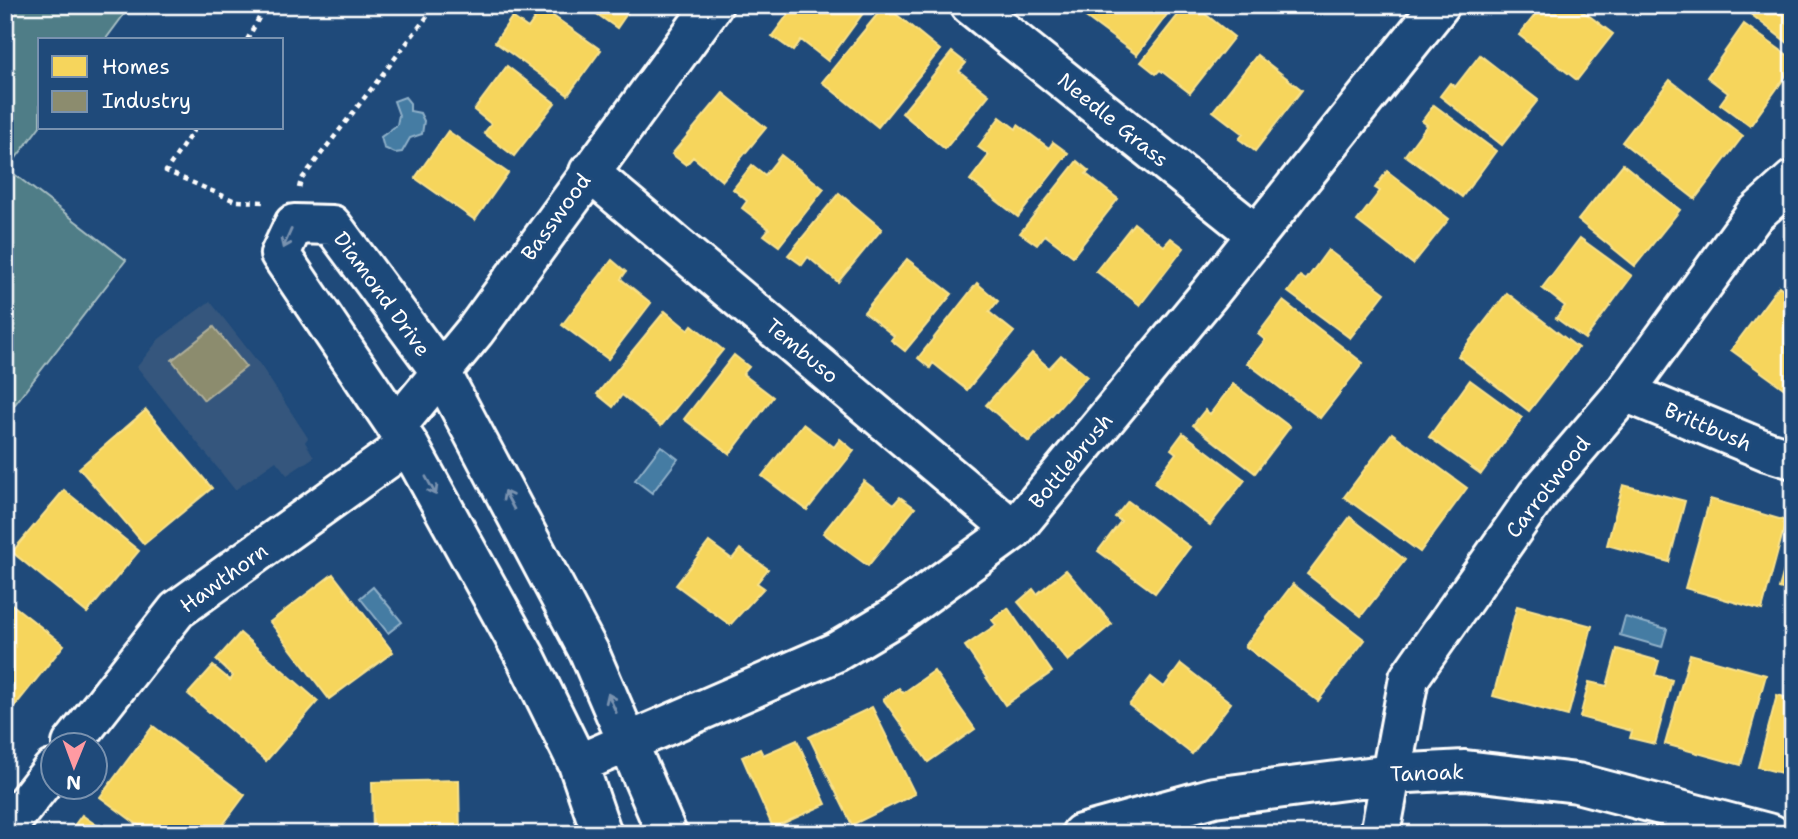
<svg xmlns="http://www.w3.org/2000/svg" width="1798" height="839" font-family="'Shantell Sans',sans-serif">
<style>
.built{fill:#34567d}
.green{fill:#4f7d87;stroke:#a7bec3;stroke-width:2}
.water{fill:#457ba3;stroke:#8fb0c8;stroke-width:2}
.homes{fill:#f6d55c;stroke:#f9e28d;stroke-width:2}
.industry{fill:#8c8c6e;stroke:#aeae9a;stroke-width:2}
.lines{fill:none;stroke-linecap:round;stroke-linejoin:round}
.minor-casing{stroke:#fff;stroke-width:44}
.path{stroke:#fff;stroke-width:4.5;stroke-dasharray:5 5;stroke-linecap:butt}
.minor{stroke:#1f4a7a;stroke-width:38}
.oneway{stroke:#7992af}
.labels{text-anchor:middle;stroke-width:7;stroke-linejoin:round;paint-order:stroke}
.street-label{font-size:21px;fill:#fff;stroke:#1f4a7a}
</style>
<rect width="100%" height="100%" fill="#1f4a7a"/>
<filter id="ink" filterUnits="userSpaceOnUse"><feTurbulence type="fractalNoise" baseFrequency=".0143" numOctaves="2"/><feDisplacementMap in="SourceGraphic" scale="14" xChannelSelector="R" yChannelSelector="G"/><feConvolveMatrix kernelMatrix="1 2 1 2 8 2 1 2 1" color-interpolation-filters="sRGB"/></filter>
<g filter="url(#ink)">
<path class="built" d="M210 301 261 366 308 438 305 442 314 457 287 475 276 461 235 490 137 367 159 339Z"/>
<path class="green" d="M5 5H131L105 40H40V126L10 166 5 163Z
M5 167 126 260 5 417Z"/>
<path class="water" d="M405 97 410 103V111L420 113 424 121 422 134 410 138 402 152 395 153 384 148 381 137 397 125 399 115 394 101Z
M661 446 678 459 652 493 635 480Z
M373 587 402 622 388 633 360 598Z
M1625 617 1667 629 1662 647 1620 635Z"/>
<path class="homes" d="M584 5H642L639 9 633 5 617 28Z
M795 5H869L828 61 801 40 793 51 772 36Z
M885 5 940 50 878 127 822 82Z
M1084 5H1174L1137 55 1079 12Z
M1186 5H1194L1234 37 1190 93 1160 70 1156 74 1141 62Z
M1543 5H1575L1613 34 1577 80 1519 35Z
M1739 5H1793V47Z
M542 8 601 50 568 95 495 42 512 17 528 28Z
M1744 24 1793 59V66L1750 126 1720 104 1728 93 1707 77Z
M952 52 966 63 959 71 989 95 945 149 902 113Z
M1257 55 1302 90 1255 151 1239 139 1243 134 1213 111Z
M1480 55 1538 100 1502 145 1440 96 1450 83 1455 87Z
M507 66 555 103 514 156 484 133 491 124 474 110Z
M1670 80 1743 136 1695 199 1622 142Z
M723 93 766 128 722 181 693 157 686 165 672 154Z
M1434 105 1496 151 1462 197 1405 155 1427 125 1422 121Z
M1000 117 1016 129 1018 125 1049 148 1053 142 1068 153 1018 217 970 180 989 155 978 147Z
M448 131 508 173 475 220 415 178Z
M781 155 824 189 779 246 764 235 769 229 742 208 747 201 733 189 752 165 765 175Z
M1077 161 1089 171 1086 174 1118 199 1073 256 1045 235 1037 245 1020 233Z
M1623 164 1680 210 1635 266 1578 220Z
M1387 171 1449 219 1413 264 1357 221 1380 191 1375 188Z
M839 193 882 229 838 282 808 257 802 265 788 255Z
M1134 223 1164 246 1171 238 1184 248 1140 305 1096 271Z
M1580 238 1632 276 1585 339 1556 318 1565 306 1542 288Z
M1328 250 1385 293 1350 338 1288 292 1300 276 1306 280Z
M907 259 952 294 905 351 891 340 894 336 864 312Z
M612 260 626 272 621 279 651 303 608 359 562 325Z
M977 283 998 301 989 312 1014 332 967 390 933 363 930 368 918 358Z
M1779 286 1793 296V395L1731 350Z
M1507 293 1578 348 1529 411 1458 356Z
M1283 301 1363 363 1320 418 1247 363 1265 340 1258 334Z
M665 311 688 330 692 325 723 350 661 426 622 395 613 407 597 394Z
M1032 353 1049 368 1061 355 1087 376 1029 442 986 405Z
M734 355 749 367 743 374 773 397 730 454 684 419Z
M1470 380 1522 418 1481 474 1429 437Z
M1233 384 1290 427 1255 473 1193 425 1205 410 1210 414Z
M146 410 212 488 144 544 79 468Z
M803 424 834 447 840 439 854 451 807 510 762 476Z
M1183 433 1245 480 1210 525 1154 483 1176 453 1171 449Z
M1392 433 1467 488 1420 552 1344 497Z
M864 481 894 504 900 497 915 508 868 566 823 533Z
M1623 485 1685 501 1669 562 1607 545Z
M64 490 139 551 87 613 12 552Z
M1710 499 1786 521 1762 610 1685 588Z
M1128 501 1190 547 1155 593 1098 551 1121 521 1115 517Z
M1350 517 1405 560 1361 616 1307 574Z
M1793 538V592L1779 588Z
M709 542 732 559 740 549 768 569 757 583 764 588 730 625 676 585Z
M1066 570 1112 624 1068 661 1018 602 1033 589 1037 594Z
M333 574 393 652 329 699 270 622Z
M1293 584 1365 640 1318 701 1245 646Z
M5 599 64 645 10 712 5 708Z
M1517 606 1592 626 1568 716 1493 696Z
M1008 608 1052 672 1005 705 965 646 996 625 992 620Z
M240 633 318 701 266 761 188 694 213 666 230 680 233 676 216 660Z
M1617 649 1659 661 1655 675 1672 680 1655 744 1630 738 1632 731 1580 717 1589 682 1607 686Z
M1690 654 1766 675 1741 765 1665 744Z
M1181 664 1231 703 1192 754 1129 705 1151 677 1164 687Z
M934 671 975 729 928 762 883 699 899 688 903 693Z
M1777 695 1793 699V776L1758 767Z
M872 707 915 794 852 825 809 737Z
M153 726 245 795 216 834H150L100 797Z
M797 740 826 804 773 828 742 757 760 749 763 755Z
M459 780 460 834H373L372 782Z
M82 815 109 834H68Z"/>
<path class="industry" d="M214 327 246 367 204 400 172 360Z"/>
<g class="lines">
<g class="minor-casing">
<path id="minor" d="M970 5 1256 234
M589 172 1014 530
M1625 392 1767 451 1793 459
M396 427 475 331 713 5
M72 744 177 610 408 444
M578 764 836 652 893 618 1014 530 1210 293 1440 5
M5 830 52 770
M602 834 578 764 525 656 408 444 280 254 294 224 332 225 442 374 589 652 667 834
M1081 834 1214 797 1391 774 1465 770 1577 783 1771 834
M1380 834 1409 678 1537 495 1625 392 1754 215 1793 180"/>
</g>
<path class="path" d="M247 40 266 5
M195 128 166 171 235 201 266 202
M299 188 301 180 436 5"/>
<use href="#minor" class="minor"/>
</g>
<defs><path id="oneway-shaft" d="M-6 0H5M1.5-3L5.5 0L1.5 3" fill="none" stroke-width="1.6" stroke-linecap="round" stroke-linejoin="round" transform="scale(1.75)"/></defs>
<g class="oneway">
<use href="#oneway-shaft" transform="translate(287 239) rotate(114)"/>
<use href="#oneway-shaft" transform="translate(431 486) rotate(61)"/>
<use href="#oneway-shaft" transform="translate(509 500) rotate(-118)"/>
<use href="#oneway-shaft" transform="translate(612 703) rotate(-114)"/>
</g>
</g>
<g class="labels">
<g class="street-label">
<text transform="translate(1113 120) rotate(39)" y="7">Needle Grass</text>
<text transform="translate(556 217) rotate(-54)" y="7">Basswood</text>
<text transform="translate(382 294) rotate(54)" y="7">Diamond Drive</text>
<text transform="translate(802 351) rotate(40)" y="7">Tembuso</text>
<text transform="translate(1708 427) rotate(23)" y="7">Brittbush</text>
<text transform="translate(1071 461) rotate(-50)" y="7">Bottlebrush</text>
<text transform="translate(1548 487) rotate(-52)" y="7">Carrotwood</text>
<text transform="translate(224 578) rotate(-36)" y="7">Hawthorn</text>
<text transform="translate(1427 773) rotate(-2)" y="7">Tanoak</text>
</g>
</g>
<rect width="1798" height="839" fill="none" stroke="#1f4a7a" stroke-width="28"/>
<rect x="14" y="14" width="1770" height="811" fill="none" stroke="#fff" stroke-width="2.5" filter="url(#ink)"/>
<rect x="38" y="38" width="245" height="91" fill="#1f4a7a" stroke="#7992af" stroke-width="2"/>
<rect x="52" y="56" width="35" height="21" fill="#f6d55c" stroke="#7992af" stroke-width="2"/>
<text x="102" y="74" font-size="21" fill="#ffffff">Homes</text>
<rect x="52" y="91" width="35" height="21" fill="#8c8c6e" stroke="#7992af" stroke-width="2"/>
<text x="102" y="108" font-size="21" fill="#ffffff">Industry</text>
<g transform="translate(74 766) rotate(181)"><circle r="33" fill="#1f4a7a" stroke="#7992af" stroke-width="2"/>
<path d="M0-5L12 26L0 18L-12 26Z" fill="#ff9aa2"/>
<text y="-10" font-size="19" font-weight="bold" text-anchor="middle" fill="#ffffff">N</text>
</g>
</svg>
